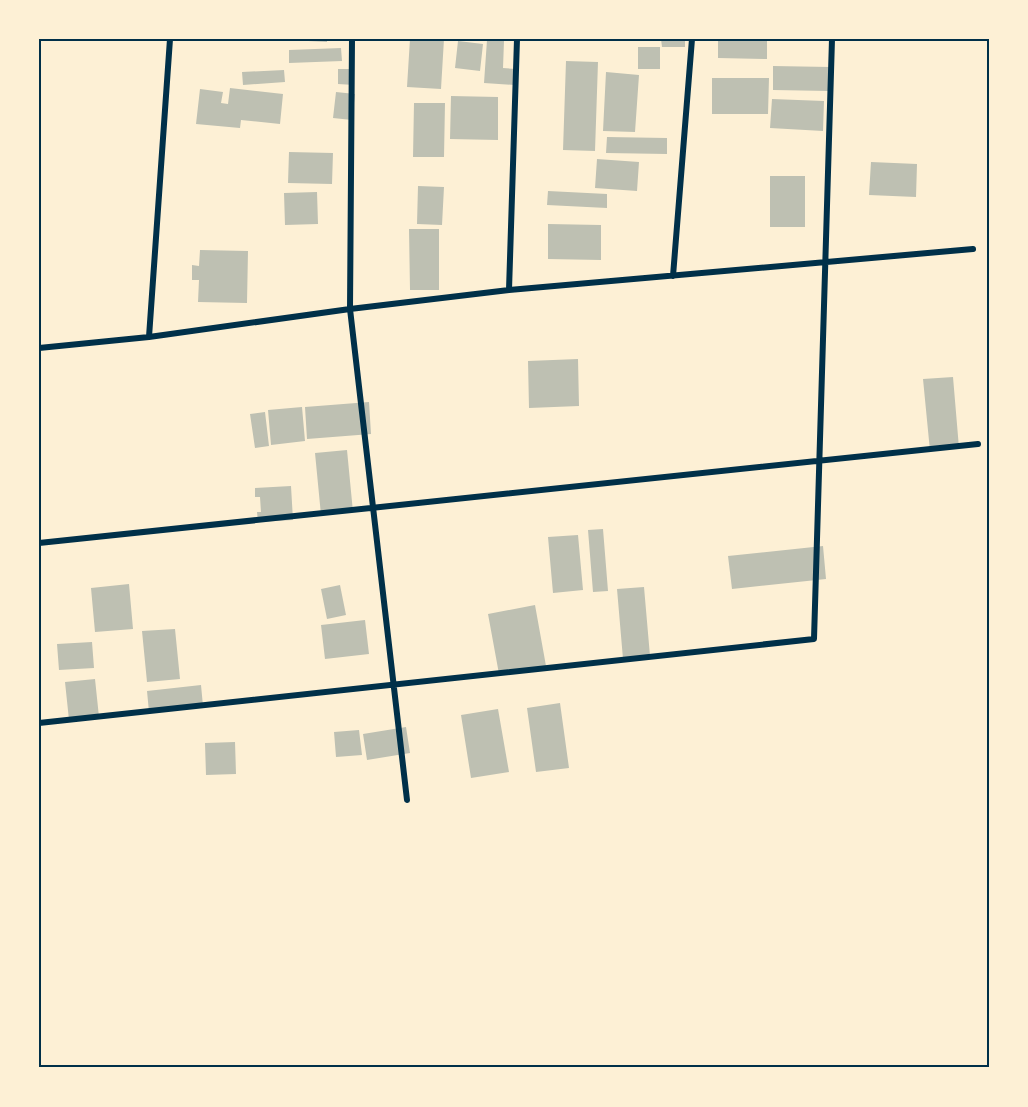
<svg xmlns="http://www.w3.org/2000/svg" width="1028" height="1107" font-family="'PT Sans Narrow',sans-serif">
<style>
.building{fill:#bec0b2}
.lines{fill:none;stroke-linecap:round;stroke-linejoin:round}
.minor{stroke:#003049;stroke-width:6}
.neatline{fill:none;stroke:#003049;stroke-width:2}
</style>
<rect width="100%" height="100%" fill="#fdf0d5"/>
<path class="building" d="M308 39H327V42L308 41Z
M410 39H444L441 89 407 87Z
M661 39H685V47H662Z
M718 39H767V59L718 58Z
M487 40 504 41 503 68 516 69 515 85 484 83Z
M458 41 483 44 480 71 455 68Z
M638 47H660V69H638Z
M341 48 342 61 289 63V50Z
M566 61 598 62 595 151 563 150Z
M773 66 830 67 829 91 773 90Z
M338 69H354V85L338 84Z
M284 70 285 82 243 85 242 72Z
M606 72 639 75 635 132 603 131Z
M712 78H769L768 114H712Z
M230 88 283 94 280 124 241 120 240 128 196 124 200 89 223 92 221 103 228 104Z
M336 92 355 94 352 120 333 118Z
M451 96 498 97V140L450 139Z
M772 99 824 101 823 131 770 128Z
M414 103H445L444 157H413Z
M607 137 667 138V154L606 153Z
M289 152 333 153 332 184 288 183Z
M597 159 639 162 637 191 595 188Z
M871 162 917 164 916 197 869 195Z
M770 176H805V227H770Z
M418 186 444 187 442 225 417 224Z
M548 191 607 194V208L547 205Z
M317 192 318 224 285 225 284 193Z
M548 224 601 225V260L548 259Z
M409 229H439V290H410Z
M200 250 248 251 247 303 198 302 199 280H192V265L199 266Z
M578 359 579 406 529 408 528 361Z
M953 377 959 448 930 451 923 379Z
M369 402 371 434 307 439 305 407Z
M302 407 305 441 271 445 268 410Z
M265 412 269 446 255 448 250 414Z
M347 450 353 512 321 515 315 453Z
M291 486 293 520 258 522 257 512H261L260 497H255V488Z
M603 529 608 591 593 592 588 530Z
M578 535 583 590 553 593 548 537Z
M823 546 826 579 732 589 728 556Z
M129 584 133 629 95 632 91 588Z
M340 585 346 615 327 619 321 589Z
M644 587 650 656 623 659 617 589Z
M535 605 546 666 499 674 488 614Z
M365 620 369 654 325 659 321 625Z
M175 629 180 679 147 682 142 631Z
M92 642 94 668 59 670 57 644Z
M95 679 99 717 69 720 65 682Z
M201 685 203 706 149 712 147 691Z
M560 703 569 768 536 772 527 708Z
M498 709 509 772 471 778 461 715Z
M406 727 410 753 367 760 363 734Z
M359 730 362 755 336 757 334 732Z
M235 742 236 774 206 775 205 743Z"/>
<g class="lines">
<path class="minor" d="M352 39 350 309 407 800
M673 276 692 39
M509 290 517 39
M149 337 170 39
M39 348 149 337 350 309 509 290 973 249
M39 543 978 444
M39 723 814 639 832 39"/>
</g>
<rect width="1028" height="1107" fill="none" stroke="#fdf0d5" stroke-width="81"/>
<rect x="40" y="40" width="948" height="1026" class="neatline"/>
</svg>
